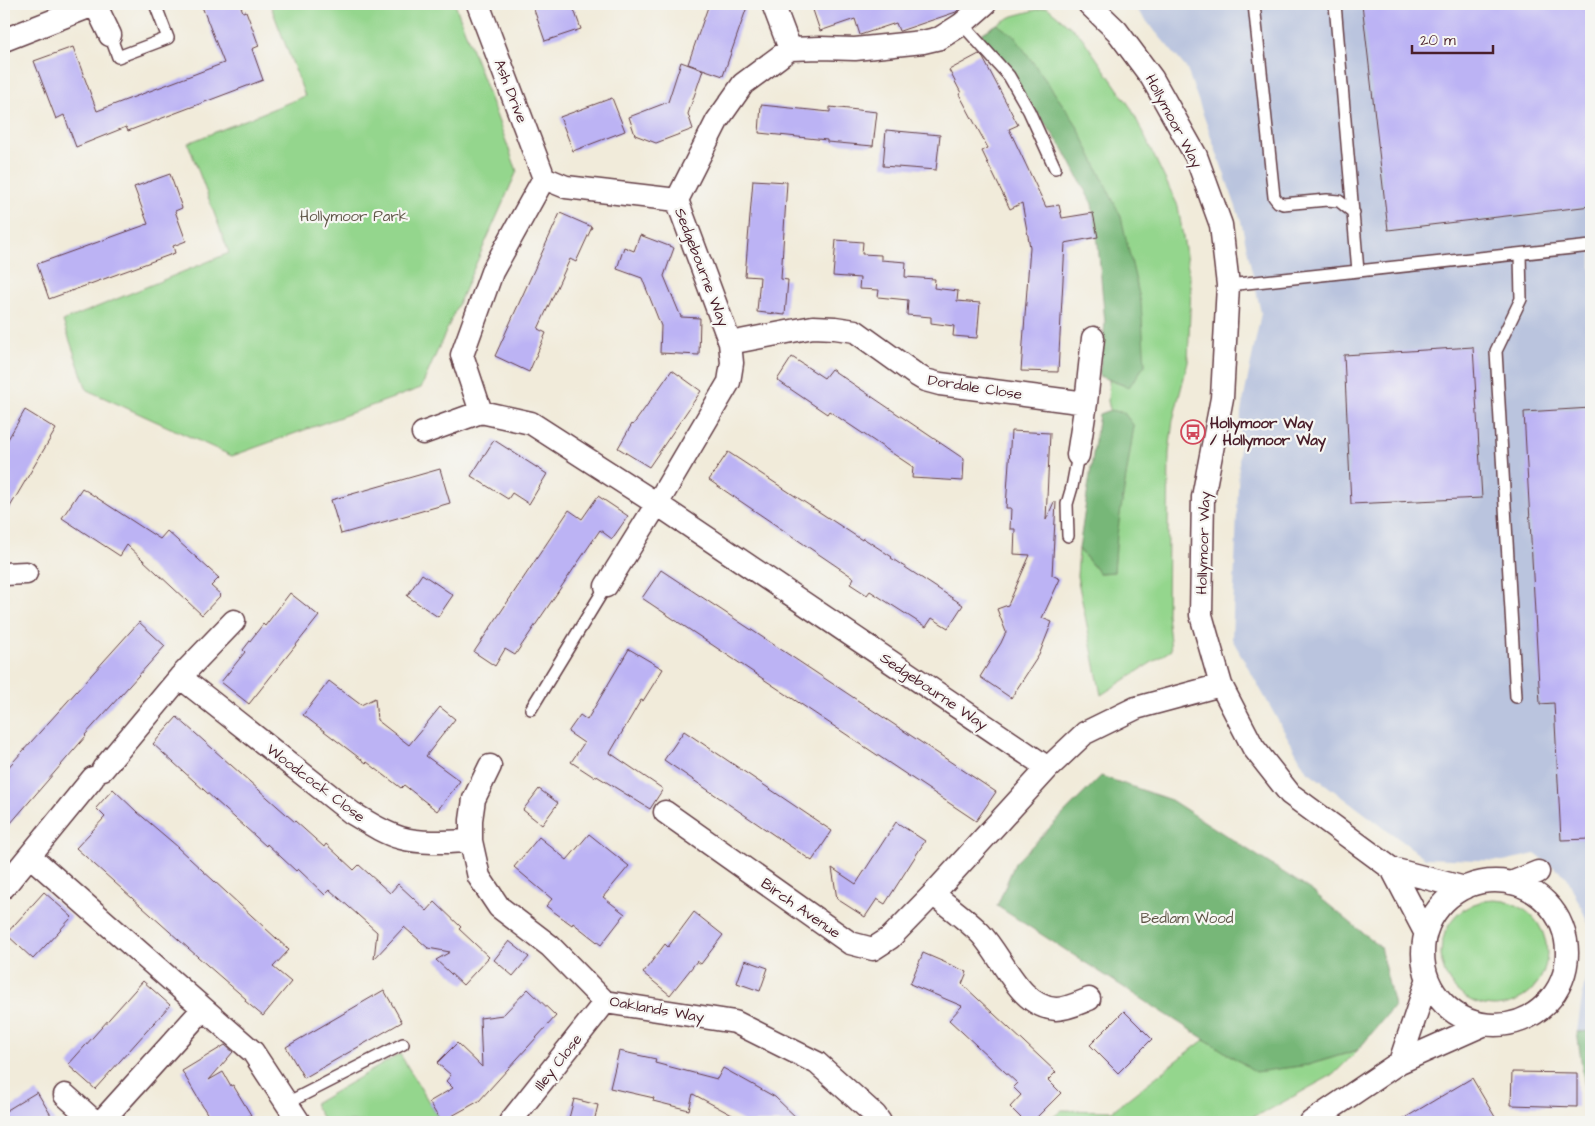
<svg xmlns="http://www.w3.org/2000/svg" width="1595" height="1126" font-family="'Architects Daughter',sans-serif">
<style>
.industrial{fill:#bac4de}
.green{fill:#94d68d;stroke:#6f7a5c}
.forest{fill:#77b778;stroke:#606b52}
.building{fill:#bcb3f4}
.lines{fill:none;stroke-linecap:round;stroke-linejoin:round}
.service-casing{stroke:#633e45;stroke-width:14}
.minor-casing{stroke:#633e45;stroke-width:25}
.service{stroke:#fff;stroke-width:11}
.minor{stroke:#fff;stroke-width:22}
.labels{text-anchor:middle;stroke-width:4.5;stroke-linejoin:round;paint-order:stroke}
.street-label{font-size:15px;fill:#4a1f2b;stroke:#f6f6f2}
.park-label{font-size:15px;fill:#605648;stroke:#f6f6f2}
.poi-label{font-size:15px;font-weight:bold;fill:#4a1f2b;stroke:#f6f6f2;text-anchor:start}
</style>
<rect width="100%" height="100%" fill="#f6f6f2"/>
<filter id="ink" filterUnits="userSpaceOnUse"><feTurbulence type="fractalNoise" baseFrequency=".02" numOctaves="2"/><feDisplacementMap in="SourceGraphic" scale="10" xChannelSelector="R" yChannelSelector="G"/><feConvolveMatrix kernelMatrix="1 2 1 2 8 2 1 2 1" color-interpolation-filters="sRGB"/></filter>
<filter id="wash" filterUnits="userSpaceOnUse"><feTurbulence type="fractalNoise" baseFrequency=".0096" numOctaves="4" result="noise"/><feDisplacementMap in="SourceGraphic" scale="20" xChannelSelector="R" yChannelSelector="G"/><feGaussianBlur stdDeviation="1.12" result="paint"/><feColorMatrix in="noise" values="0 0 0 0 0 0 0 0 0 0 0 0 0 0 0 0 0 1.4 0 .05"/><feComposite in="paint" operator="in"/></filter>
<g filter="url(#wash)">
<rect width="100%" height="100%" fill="#f1ebda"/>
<path class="industrial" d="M1132 4H1591V1031L1577 1032 1585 978 1590 927 1567 877 1535 854 1503 861 1425 858 1306 770 1232 639 1241 412 1261 313 1241 221 1187 69Z"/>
<path class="green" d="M270 4H455L517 171 421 388 232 456 87 390 63 321 229 253 188 143 305 96Z
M1047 7 1081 36 1131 108 1178 206 1191 286 1188 362 1173 420 1169 453 1167 614 1171 650 1101 695 1077 576 1079 549 1099 573 1114 572 1124 413 1110 410 1108 401 1109 380 1129 387 1121 217 997 24 1013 16Z
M1441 953a53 53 0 1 1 106 0a53 53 0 1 1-106 0Z
M1205 1039 1256 1071 1308 1065 1358 1050 1334 1074 1267 1111 1239 1122H1047L1062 1110 1112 1111Z
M400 1054 441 1122H325L314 1104Z"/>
<path class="forest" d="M997 24 1015 37 1075 122 1121 217 1141 303 1145 365 1129 387 1099 376 1105 323 1098 244 1092 204 1064 150 981 34Z
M1110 410 1124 413 1134 426 1117 535 1114 572 1099 573 1079 549 1099 414Z
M1101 776 1171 800 1312 891 1380 947 1394 1006 1358 1050 1308 1065 1256 1072 997 906 1015 863Z
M1591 1031V1122H1590L1577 1032Z"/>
<g id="blocks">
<path class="building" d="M201 4H240L243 12 246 11 259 46 252 49 263 80 128 131 126 127 76 147 64 115 56 119 34 61 73 47 97 111 224 63Z
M532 4H572L581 29 545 41Z
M709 4H748L723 76 688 64Z
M811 4H965L956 12 900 31H899L896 23 860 35 855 19 820 31Z
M1362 4H1591V206L1388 230Z
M979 54 983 58 1018 125 1009 129 1046 207 1059 205 1062 218 1093 213 1098 237 1065 243 1058 372 1021 371 1030 247 1022 203 1010 209 982 151 988 148 959 94 961 93 949 70Z
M681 62 703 70 688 114 693 129 656 143 635 135 629 117 668 102Z
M612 98 625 131 573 151 560 117Z
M761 105 830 112V107L877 112 873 146 827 142V140L759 133Z
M886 130 940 135 936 170 883 166Z
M170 174 182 208 175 211 186 241 173 246 175 253 49 299 37 264 148 224 134 187Z
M753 180 787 182 781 279 788 280 785 315 757 312 760 277 745 276Z
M560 213 592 227 576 262 570 259 538 329 546 333 529 372 495 356Z
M640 235 674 248 664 276 681 317 700 318 699 355 660 353 661 326 642 278 617 269 624 247 634 251Z
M836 240 863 242 862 254 881 255V260L906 262 905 277 935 279 934 288 958 291 957 301 980 303 977 338 953 336 954 326 931 323V317L907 315 908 300 878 297 879 290 859 289 860 278 833 276Z
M1473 347 1482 498 1351 504 1344 355Z
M792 357 824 378 831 369 964 459 963 481 912 478 913 467 829 411 827 414 777 380Z
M672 370 701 391 649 467 618 448 632 424 633 425Z
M1591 408V839L1561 840 1554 703 1540 704 1524 412Z
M25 410 56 429 4 517V446Z
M1011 431 1050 433 1046 520 1054 502H1056L1052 575 1060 579 1042 618 1052 622 1039 655 1011 698 980 677 1001 643 1006 632 997 609 1008 605 1030 555 1014 554 1015 529H1010L1011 508H1006Z
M494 440 547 474 529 504 512 493 508 499 471 476Z
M728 452 862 540 863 538 892 557 891 558 963 605 948 628 932 618 926 627 870 591 867 595 850 584 854 578 709 480Z
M440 469 450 503 341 534 331 500Z
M82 488 160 539 167 531 219 578 211 586 221 595 202 615 127 545 120 556 62 518Z
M598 496 628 516 612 539 600 530 515 655 505 649 495 666 474 652 569 510 582 519Z
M661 570 996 792 976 821 642 598Z
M422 574 453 595 438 617 407 596Z
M290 593 319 616 249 704 221 682 245 652 243 650 263 624 265 626Z
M139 622 165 646 85 735 86 736 4 831V772Z
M629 649 663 669 643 701 641 700 610 753 663 789 650 809 595 775 594 777 571 762 584 743 568 732 580 715 587 720Z
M329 681 361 705 375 698 377 720 409 745 440 707 455 719 426 756 460 781 437 811 404 785 401 788 367 762 366 763 303 715Z
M177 717 295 822V821L324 847 326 844 354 870 359 865 390 893 398 884 427 911 435 902 461 927 459 929 489 957 463 985 436 960 450 952 428 948 404 927 374 959 377 932 330 890 325 895 298 869 296 871 267 844 266 846 153 744Z
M684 731 832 831 812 861 664 760Z
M113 789 137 812 178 847H177L289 950 273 967 291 982 263 1016 245 1001 246 999 207 965 76 848 105 817 96 808Z
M539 789 558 803 542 825 523 810Z
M896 822 925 841 885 904 877 899 865 917 837 899 832 868 856 884Z
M589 834 629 866 603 897 625 914 601 945 573 923 572 925 546 906 552 899 514 867 539 837 567 860Z
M44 892 72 917 33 959 6 934Z
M694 912 723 935 701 964 697 961 670 995 643 973 665 944 668 947Z
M509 941 529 957 513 976 494 960Z
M923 953 967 972 962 984 1056 1072 1048 1080 1061 1093 1032 1122H1025L1010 1107 1021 1095 1013 1087 1017 1083 949 1020 962 1006 910 984Z
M745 960 768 968 760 991 737 983Z
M143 981 170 1005 95 1089 68 1065Z
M528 989 556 1016 479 1101 441 1122 429 1102 453 1088 446 1081 451 1075 437 1063 457 1043 482 1067 480 1018 503 1015Z
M384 990 402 1022 304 1078 286 1047Z
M1124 1011 1152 1039 1118 1073 1090 1045Z
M225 1045 233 1052 209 1080 223 1072 231 1086 233 1085 251 1115 238 1122H212L182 1071Z
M619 1051 656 1059 655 1063 717 1079 723 1068 775 1097 801 1122H745L693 1094 689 1110 653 1101 654 1098 610 1088Z
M1512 1072 1577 1073V1107L1511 1105Z
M1472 1078 1498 1122H1398Z
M37 1092 55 1122H4V1112Z
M574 1099 598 1105 594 1122H568Z"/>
</g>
</g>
<g filter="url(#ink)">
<use href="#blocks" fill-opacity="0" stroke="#633e45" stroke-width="1"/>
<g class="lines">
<g class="service-casing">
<path id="service" d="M1254 4 1274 197 1278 202 1283 204 1327 200 1339 201 1354 213
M1335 4 1358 271
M962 24 1009 76 1029 111 1055 168
M110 35 118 57 168 38 155 4
M1228 285 1591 246
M1068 536 1067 504 1072 487 1078 455
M1516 697 1496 351 1521 299 1520 254
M531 709 606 586
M287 1103 403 1044"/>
</g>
<g class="minor-casing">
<path id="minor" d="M95 4 110 35
M478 4 544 178 566 187 677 200
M773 4 790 49
M1089 4 1117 31 1152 78 1196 156 1221 225 1228 285 1222 398 1203 497 1201 615 1221 685 1253 747 1290 794 1392 869 1465 888
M4 40 96 4
M730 343 813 327 835 328 855 331 915 374 925 380 940 384 1086 403
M481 412 462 355 492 272 544 178
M423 433 481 412 531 423 657 504 1048 768 1085 733 1136 708 1221 685
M1078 455 1086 403 1093 338
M4 574 26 573
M606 586 657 504 729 382 732 363 730 343 677 200 717 121 743 84 790 49 820 48 855 49 923 42 940 38 962 24 985 4
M180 677 352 813C367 822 383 833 401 838 422 844 449 842 471 841
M490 766 474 799 471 820V841L479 877 499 907 550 946 605 1002 735 1022 817 1063 875 1115 880 1122
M1048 768 933 894C949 907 966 919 980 933 1003 957 1019 1007 1056 1009 1067 1009 1079 1003 1089 999
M103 769 180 677 234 621
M665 812 850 943 873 949 890 938 933 894
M30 856 253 1052 299 1122
M1392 869 1425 932
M1423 953a72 72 0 1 1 144 0a72 72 0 1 1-144 0Z
M1511 883 1538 872
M4 887 93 778
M1400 1062 1427 981
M65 1095 95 1122
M101 1122 203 1009
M510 1122 605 1002
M1311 1122 1400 1062 1483 1025"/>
</g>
<use href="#service" class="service"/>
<use href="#minor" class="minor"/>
</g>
</g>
<defs>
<g id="bus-ring" transform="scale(1.25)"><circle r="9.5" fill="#f6f6f2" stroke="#d1495b" stroke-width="1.5"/><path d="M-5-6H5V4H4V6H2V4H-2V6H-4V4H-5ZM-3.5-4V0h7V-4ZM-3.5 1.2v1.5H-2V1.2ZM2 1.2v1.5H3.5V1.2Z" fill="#d1495b"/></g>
</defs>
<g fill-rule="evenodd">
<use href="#bus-ring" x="1193" y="432"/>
</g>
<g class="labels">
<g class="street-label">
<text transform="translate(511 91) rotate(69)" y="5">Ash Drive</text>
<text transform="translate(1174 121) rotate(62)" y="5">Hollymoor Way</text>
<text transform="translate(702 267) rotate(69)" y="5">Sedgebourne Way</text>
<text transform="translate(975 387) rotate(9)" y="5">Dordale Close</text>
<text transform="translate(1203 543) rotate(-88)" y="5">Hollymoor Way</text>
<text transform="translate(934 691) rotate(34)" y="5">Sedgebourne Way</text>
<text transform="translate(316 783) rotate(37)" y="5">Woodcock Close</text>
<text transform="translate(801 908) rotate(35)" y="5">Birch Avenue</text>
<text transform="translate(657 1009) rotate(10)" y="5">Oaklands Way</text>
<text transform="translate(558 1062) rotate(-52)" y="5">Illey Close</text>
</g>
<g class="park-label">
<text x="354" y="221">Hollymoor Park</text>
<text x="1187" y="923">Bedlam Wood</text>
</g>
<g class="poi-label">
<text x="1210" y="428">Hollymoor Way<tspan x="1210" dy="17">/ Hollymoor Way</tspan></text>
</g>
</g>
<rect width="1595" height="1126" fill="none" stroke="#f6f6f2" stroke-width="20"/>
<path d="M1412 45v8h81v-8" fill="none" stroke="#4a1f2b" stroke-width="2.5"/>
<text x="1420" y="45" font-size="15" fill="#4a1f2b" stroke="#f6f6f2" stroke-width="4" paint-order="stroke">20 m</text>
</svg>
